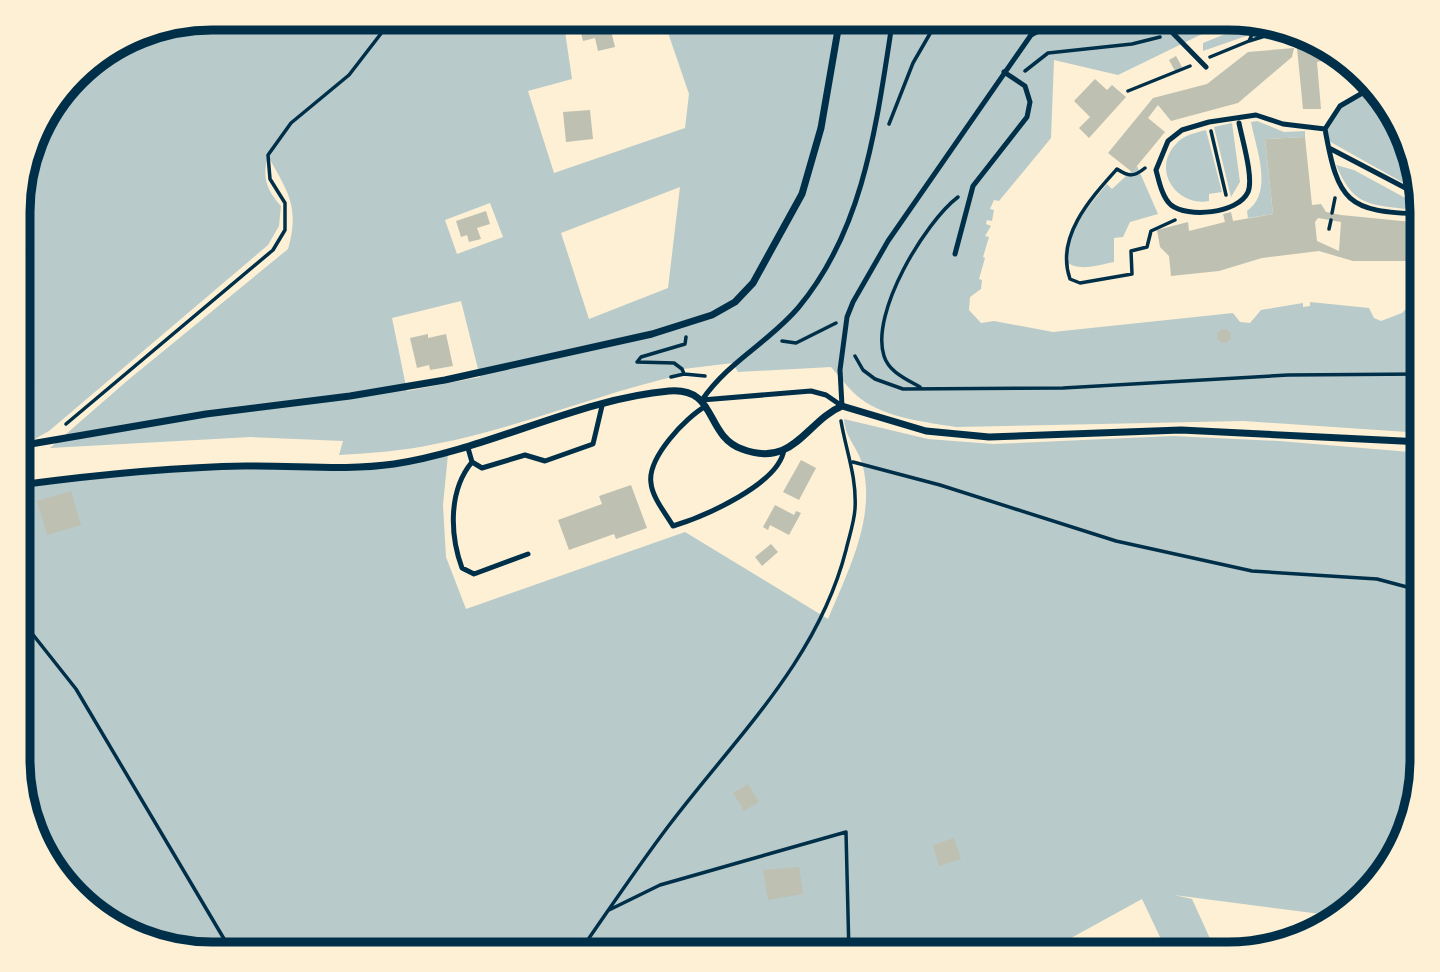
<svg xmlns="http://www.w3.org/2000/svg" width="1440" height="972" font-family="'Crimson Pro',serif">
<style>
.green{fill:#b9caca;fill-rule:evenodd}
.building{fill:#bec0b2;fill-rule:evenodd}
.lines{fill:none;stroke-linecap:round;stroke-linejoin:round}
.path{stroke:#003049;stroke-width:3.5}
.service{stroke:#003049;stroke-width:5}
.minor{stroke:#003049;stroke-width:7}
.rim{fill:none;stroke:#003049;stroke-width:9}
</style>
<rect width="100%" height="100%" fill="#fdf0d5"/>
<path class="green" d="M212 18H563L572 79 528 91 554 173 685 128 689 94 663 18H1235L1118 75 1054 60 1051 138 999 201 994 200 990 209 994 210 992 221 987 220 986 224 991 226 985 236 989 237 983 257 985 258 979 279 982 280 981 289 970 297 969 310 981 323 994 321 1053 332 1233 313 1240 322 1250 323 1261 310 1303 303V307L1310 306V302L1369 308 1374 318 1381 321 1402 313 1407 308 1422 309V433L1244 421 956 427C925 422 887 418 861 399 850 391 840 377 831 367L738 372 733 363 683 369 684 374C600 393 519 428 435 444 403 451 371 453 339 455L343 441 251 437 50 448 128 380 288 249C300 207 288 192 268 156 262 177 266 189 281 206L279 226 268 245 49 431 33 440 19 442V186L43 115 84 66 149 28ZM680 187 668 288 589 319 561 233ZM490 203 503 237 457 254 445 220ZM461 301 480 377 407 391 392 318Z
M1253 23 1246 36 1203 51V43Z
M1373 91C1395 117 1422 150 1409 186L1327 140C1323 114 1352 97 1373 91Z
M1257 121 1284 132 1305 131V137L1265 139 1273 214 1248 218 1247 211C1274 192 1256 149 1251 122Z
M1232 123 1240 182 1231 197 1214 127Z
M1206 130 1222 192 1209 194V201C1177 207 1151 170 1176 144 1183 135 1195 133 1206 130Z
M1336 165 1354 170 1409 200 1405 209C1365 204 1353 204 1336 165Z
M1137 166 1158 214 1130 222 1123 237 1114 238V262C1103 264 1091 268 1081 267 1036 265 1097 196 1107 184L1112 189Z
M844 419 928 439 993 444 1173 436 1279 441 1422 453V772L1382 878 1336 916 1174 895 1192 899 1217 954H1168L1142 899 1042 954H200L94 914 43 857 19 785V485L116 473 370 466 448 454 443 505 446 557 466 609 685 532 828 619C848 571 877 516 862 463 857 447 845 437 844 419Z"/>
<path class="building" d="M588 18H608L615 47 598 51 595 38 583 41 578 20Z
M1307 43 1342 56 1317 62 1321 109H1303L1297 48Z
M1294 48 1292 57 1238 103 1171 121 1158 105 1148 118 1165 132 1132 172 1108 153 1153 98 1207 84 1248 52Z
M1176 56 1182 67 1175 71 1169 60Z
M1095 79 1107 90 1112 85 1126 97 1089 138 1079 128 1090 117 1074 101Z
M590 110 593 139 566 142 563 112Z
M1305 137 1312 205 1321 204 1326 212 1341 215 1422 223V261H1353L1319 251 1262 258 1219 271 1171 276 1169 256 1160 247 1157 230 1188 222 1189 231 1225 222 1223 214 1231 212 1233 221 1273 214 1265 139ZM1318 218 1341 222 1339 251 1317 241 1315 222Z
M486 211 490 224 477 228 481 239 469 242 467 235 461 237 456 221Z
M1217 336a7 7 0 1 1 14 0a7 7 0 1 1-14 0Z
M428 334V338L446 334 453 366 430 370 429 365 417 368 410 338Z
M801 460 816 468 799 500 783 492Z
M631 485 647 528 616 539 614 534 569 550 558 520 602 504 599 496Z
M71 491 81 525 47 535 37 501Z
M775 505 794 515 796 511 801 513 789 535 770 525 768 530 763 527Z
M771 544 778 552 762 566 755 557Z
M748 784 759 802 744 811 733 793Z
M954 838 961 859 939 866 933 845Z
M799 867 803 894 768 900 763 870Z"/>
<g class="lines">
<path class="path" d="M1179 26 1192 18
M1249 41 1278 32
M1210 57 1249 41 1257 24
M1025 71 1048 53 1132 44 1160 37
M1128 91 1190 66
M889 124 913 63 939 18
M1211 131 1226 195
M1145 168C1134 177 1129 177 1117 169 1091 198 1055 237 1070 279L1080 283 1132 274 1131 251 1147 247 1151 231 1175 220
M1332 213 1335 198
M1329 229 1331 220
M782 341 796 343 836 323
M855 356 863 370 875 379 903 389 1063 388 1288 375 1422 374
M684 374 682 369 674 363 637 362 641 357 685 344 686 337
M671 377 684 374 705 376
M920 387C906 379 889 372 884 356 870 313 925 222 958 197
M66 424 273 250 285 230V203L270 179 268 155 291 123 349 75 393 18
M853 462 940 485 1116 541 1252 571 1377 579 1422 591
M19 617 76 689 233 954
M609 910 660 885 846 832 849 954
M578 954C608 911 638 866 670 824 736 737 818 660 846 550 849 537 854 523 855 509 857 477 846 451 841 421"/>
<path class="service" d="M1158 18 1206 67
M1371 88 1340 106 1325 129C1338 202 1347 212 1422 214
M1239 123C1242 139 1254 178 1248 192 1238 214 1187 218 1171 205 1162 197 1159 181 1156 170L1168 141 1182 130 1209 122 1256 115 1283 124 1325 129
M1329 148 1415 193
M955 254 973 186 1027 117 1030 102 1025 86 1004 72
M702 400C729 361 768 343 798 308 866 227 877 118 893 18
M702 400 811 391 826 395 842 406
M706 406C686 417 647 458 651 483 652 497 666 514 673 526 703 517 780 484 784 449
M842 406 840 370 847 317 853 302 888 241 1031 35 1063 18
M468 448 472 462 482 468 525 455 545 461 593 444 602 406
M472 462C448 491 450 535 462 568L474 574 528 554"/>
<path class="minor" d="M19 446 206 414 350 396 445 380 652 334 712 315 735 302 753 283 802 194 821 128 840 18
M19 485C95 475 169 467 246 466 295 465 345 471 394 464 487 450 578 399 669 391 718 387 704 435 742 449 794 469 806 421 842 406L926 431 989 437 1181 430 1422 442"/>
</g>
<path d="M0 0H1440V972H0ZM212 30H1228A182 182 0 0 1 1410 212V760A182 182 0 0 1 1228 942H212A182 182 0 0 1 30 760V212A182 182 0 0 1 212 30Z" fill="#fdf0d5" fill-rule="evenodd"/>
<path class="rim" d="M212 30H1228A182 182 0 0 1 1410 212V760A182 182 0 0 1 1228 942H212A182 182 0 0 1 30 760V212A182 182 0 0 1 212 30Z"/>
</svg>
